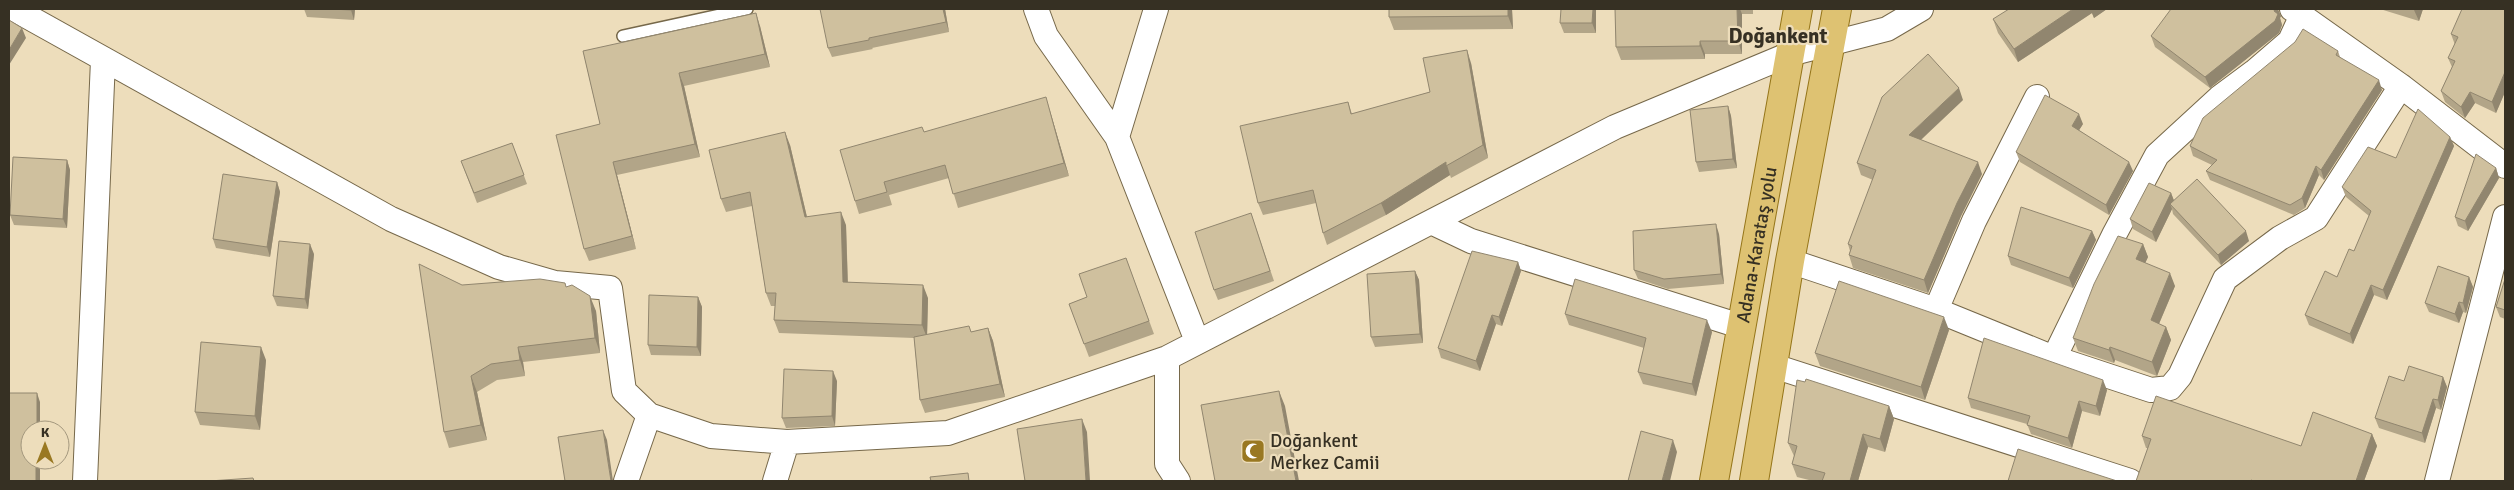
<svg xmlns="http://www.w3.org/2000/svg" width="2514" height="490" font-family="Signika,sans-serif">
<style>
.lines{fill:none;stroke-linecap:round;stroke-linejoin:round}
.lane-casing{stroke:#76684a;stroke-width:14}
.street-casing{stroke:#76684a;stroke-width:26}
.primary-casing{stroke:#957519;stroke-width:30}
.lane{stroke:#fff;stroke-width:11}
.street{stroke:#fff;stroke-width:24}
.primary{stroke:#dec272;stroke-width:28}
.wall{fill:#b2a588}
.shaded-wall{fill:#91866f}
.building{fill:#cfc09e;stroke:#91866f}
.labels{text-anchor:middle;stroke-width:4.5;stroke-linejoin:round;paint-order:stroke}
.street-label{font-size:19px;fill:#363023;stroke:#edddbb}
.poi-label{font-size:19px;fill:#363023;stroke:#edddbb;text-anchor:start}
.quarter-label{font-size:21px;font-weight:bold;fill:#363023;stroke:#edddbb}
</style>
<rect width="100%" height="100%" fill="#edddbb"/>
<g class="lines">
<g class="lane-casing">
<path id="lane" d="M623 36 747 9"/>
</g>
<g class="street-casing">
<path id="street" d="M14 9 391 219 499 267 555 283 610 288 624 391 649 415 711 436 787 442 948 433 1167 358 1615 127 1790 54 1887 29 1921 9
M1036 9 1046 36 1117 137 1197 341
M2292 9 2401 86 2505 166
M1117 137 1156 9
M1431 222 1471 241 1740 326
M1790 261 1936 310 2054 358 2151 390 2170 388 2180 376 2225 279 2280 238 2316 218 2401 86
M1936 310 1974 221 2037 97
M1167 358V464L1178 481
M2054 358 2114 235 2157 155 2219 98 2254 72 2290 41 2302 15
M1774 366 2130 481
M85 481 103 60
M626 481 649 415
M775 481 787 442
M2437 481 2505 217"/>
</g>
<g class="primary-casing">
<g id="primary">
<path id="s1" d="M1714 481 1798 9"/>
<path d="M1754 481 1790 261 1837 9"/>
</g>
</g>
<use href="#lane" class="lane"/>
<use href="#street" class="street"/>
<use href="#primary" class="primary"/>
</g>
<path class="wall" d="M304 9H355L354 20 307 17Z
M945 9 949 32 872 48 873 49 832 57 828 48Z
M1389 9H1512L1513 29 1394 30 1389 17Z
M1596 9V33H1564L1560 23Z
M1615 9H1753V14H1742V54H1705V59L1621 60 1616 47Z
M2107 9 2094 18 2092 13 2018 62 1998 33 1993 19Z
M2380 9H2423L2419 21Z
M2505 9V92L2496 113 2475 103 2465 118 2445 102 2441 91 2452 67 2448 58 2455 45 2451 34Z
M2281 16 2280 18 2282 25 2279 33 2210 88 2155 47 2151 36Z
M760 26 770 67 684 86 700 157 617 175 636 249 589 261 584 249 600 124 583 51Z
M2338 51 2340 57 2382 90 2324 180 2319 175 2305 208 2294 215 2210 180 2206 171 2212 165 2193 156 2190 146Z
M1471 63 1488 158 1451 178 1450 175 1386 215 1327 245 1323 233 1316 203 1263 215 1258 203 1348 102 1352 114 1430 92Z
M1963 100 1921 140 1982 174 1961 216 1928 293 1853 268 1849 255 1850 251 1848 244 1873 180 1861 175 1857 163Z
M1728 106 1731 116 1737 168 1699 172 1696 162Z
M1050 111 1069 176 958 208 949 178 889 195 892 205 859 214 855 201 924 132Z
M2083 124 2079 130 2133 171 2109 215 2020 162 2016 152Z
M2450 137 2454 146 2387 300 2374 295 2353 344 2309 325 2305 315 2337 277 2354 251 2369 216 2346 197 2342 187 2396 158Z
M512 143 527 184 477 203 461 161Z
M790 145 807 217 846 225 848 282 928 298 927 335 971 332 988 328 993 341 1005 397 925 413 920 400 914 338 779 333 774 320 775 306H771L766 293 752 206 726 212 721 199Z
M67 160 70 170 67 228 14 225 10 215Z
M2496 168 2499 178 2468 231 2458 226 2455 217Z
M277 182 280 192 270 257 216 248 213 239Z
M2171 193 2174 201 2249 241 2221 265 2173 214 2172 209 2156 242 2133 229 2130 219Z
M1251 213 1274 281 1218 300 1214 290Z
M2092 231 2096 240 2073 288 2011 265 2008 256Z
M1719 234 1724 284 1668 289 1638 279 1634 270Z
M2143 244 2148 257 2145 263 2175 286 2159 324 2166 327 2171 340 2157 376 2115 360 2114 363 2078 351 2073 338Z
M314 254 308 309 277 306 273 296Z
M1126 258 1154 334 1089 357 1069 304 1087 297Z
M1518 262 1521 271 1502 326 1496 324 1480 371 1441 358 1438 348Z
M1415 271 1419 280 1423 343 1375 347 1371 337Z
M2469 277 2473 287 2466 313 2463 312 2459 323 2429 312 2425 303Z
M2505 279V319L2500 317 2496 307Z
M462 285 566 287 596 311 600 353 523 362 525 376 497 380 477 392 487 440 449 448 444 432Z
M698 297 702 307 701 356 651 355 648 345Z
M1565 314 1712 332 1696 396 1643 384 1638 372 1644 348 1569 325Z
M1949 330 1925 400 1820 366 1815 353Z
M266 360 260 430 200 425 195 412Z
M2443 377 2447 387 2441 410 2436 408 2425 443 2379 428 2375 418 2404 381Z
M837 381 835 426 786 428 782 418Z
M2107 390 2100 416 2082 411 2072 448 2031 434 2027 424 1971 408 1968 398Z
M1889 406 1894 419 1885 452 1868 447 1858 481H1813L1797 477 1792 464 1794 456 1788 443Z
M2372 434 2377 446 2364 481H2136L2148 448H2146L2142 436 2301 446Z"/>
<path class="shaded-wall" d="M351 9H355L354 20 351 10Z
M943 9H945L949 32 946 22Z
M1508 9H1512L1513 29 1508 16Z
M1593 9H1596V33L1592 23Z
M1737 9H1740L1742 14V54L1738 41Z
M2073 9H2107L2094 18 2092 13 2018 62 2014 49Z
M2275 9H2278L2281 16 2280 18 2282 25 2279 33 2210 88 2205 77Z
M2415 9H2423L2419 21 2414 10Z
M756 13 760 26 770 67 765 54Z
M22 28 26 38 9 65V50Z
M1700 41 1705 54V59L1700 46Z
M1467 50 1471 63 1488 158 1483 145Z
M2505 72V92L2496 113 2492 102Z
M679 73 684 86 700 157 695 144Z
M2379 80 2382 90 2324 180 2321 170Z
M1959 88 1963 100 1913 147 1909 135Z
M2470 92 2475 103 2465 118 2461 107Z
M1046 97 1050 111 1069 176 1064 163Z
M1728 106 1731 116 1737 168 1733 159Z
M2079 114 2083 124 2076 135 2072 126Z
M785 132 790 145 810 230 805 217Z
M2450 137 2454 146 2387 300 2383 290Z
M67 160 70 170 67 228 63 219Z
M613 162 617 175 636 249 632 236Z
M1446 162 1450 175 1386 215 1381 203Z
M1978 162 1982 174 1961 216 1928 293 1924 280 1957 203Z
M2129 162 2133 171 2109 215 2106 205Z
M2316 166 2319 175 2305 208 2302 198Z
M2496 168 2499 178 2468 231 2465 221Z
M277 182 280 192 270 257 267 247Z
M2171 193 2175 203 2170 204 2172 209 2156 242 2152 232Z
M841 212 846 225 848 295 843 282Z
M1716 224 1719 234 1724 284 1721 274Z
M2092 231 2096 240 2073 288 2069 278Z
M2246 231 2249 241 2221 265 2218 255Z
M310 244 314 254 308 309 305 299Z
M2143 244 2148 257 2141 272 2136 259Z
M1518 262 1521 271 1502 326 1499 317Z
M1415 271 1419 280 1423 343 1420 334Z
M2170 273 2175 286 2155 333 2151 320Z
M2469 277 2473 287 2466 313 2463 303Z
M923 285 928 298 927 338 922 325Z
M2371 285 2374 295 2353 344 2350 334Z
M590 296 596 311 600 353 595 338Z
M698 297 702 307 701 356 697 347Z
M2459 302 2463 312 2459 323 2455 314Z
M1492 315 1496 324 1480 371 1476 361Z
M1944 317 1949 330 1925 400 1921 387Z
M1707 320 1712 332 1696 396 1692 384Z
M2166 327 2171 340 2157 376 2152 362Z
M988 328 993 341 1005 397 1000 384Z
M261 347 266 360 260 430 255 416Z
M518 347 523 362 525 376 520 360Z
M2110 347 2115 360 2114 363 2109 350Z
M833 371 837 381 835 426 832 416Z
M471 376 477 392 487 440 481 425Z
M2443 377 2447 387 2441 410 2438 400Z
M2103 380 2107 390 2100 416 2096 406Z
M1279 391 1285 406 1299 481H1296Z
M37 393 40 402V430H37Z
M2433 399 2436 408 2425 443 2422 433Z
M2079 401 2082 411 2072 448 2068 438Z
M1889 406 1894 419 1885 452 1880 439Z
M1082 419 1087 432 1090 481H1086Z
M603 430 607 440 613 481H611Z
M1863 434 1868 447 1858 481H1850Z
M2372 434 2377 446 2364 481H2356Z
M1673 440 1677 452 1670 481H1662Z
M36 460H40V481H36Z"/>
<path class="building" d="M331 9H351V10Z
M820 9H943L946 22 869 38V40L828 48Z
M1389 9H1508V16L1389 17Z
M1561 9H1593L1592 23H1560Z
M1615 9H1737L1738 41H1700V46L1616 47Z
M2009 9H2073L2014 49 1993 19Z
M2171 9H2275L2274 11 2278 14 2275 21 2205 77 2151 36Z
M2462 9H2505V72L2492 102 2470 92 2461 107 2441 91 2455 61 2448 58 2458 37 2451 34Z
M756 13 765 54 679 73 695 144 613 162 632 236 584 249 556 135 600 124 583 51Z
M9 20 22 28 9 50Z
M2303 29 2338 51 2336 55 2379 80 2321 170 2316 166 2302 198 2290 205 2206 171 2217 160 2190 146 2203 118 2295 42Z
M1467 50 1483 145 1446 166V162L1381 203 1323 233 1313 190 1258 203 1240 126 1348 102 1351 114 1430 92 1423 58Z
M1928 54 1959 88 1909 135 1978 162 1957 203 1924 280 1849 255 1852 246 1848 244 1876 170 1857 163 1882 97Z
M2045 95 2079 114 2072 126 2129 162 2106 205 2016 152Z
M1046 97 1064 163 953 194 945 165 884 182 887 192 855 201 840 150 922 127 924 132Z
M1728 106 1733 159 1696 162 1690 110Z
M2418 109 2450 137 2383 290 2371 285 2350 334 2305 315 2325 271 2337 277 2349 249 2354 251 2371 211 2342 187 2368 147 2396 158Z
M785 132 805 217 841 212 843 282 923 285 922 325 774 320 776 293H766L750 192 721 199 709 150Z
M512 143 524 175 474 193 461 161Z
M2476 154 2496 168 2465 221 2455 217Z
M13 157 67 160 63 219 10 215Z
M223 174 277 182 267 247 213 239Z
M2197 179 2246 231 2218 255 2170 204Z
M2149 183 2171 193 2152 232 2130 219Z
M2021 207 2092 231 2069 278 2008 256Z
M1251 213 1270 271 1214 290 1195 232Z
M1716 224 1721 274 1664 279 1634 270 1633 231Z
M2118 236 2143 244 2136 259 2170 273 2151 320 2166 327 2152 362 2110 347 2109 350 2073 338 2094 284Z
M279 241 310 244 305 299 273 296Z
M1472 251 1518 262 1499 317 1492 315 1476 361 1438 348Z
M1126 258 1149 321 1084 344 1069 304 1087 297 1079 274Z
M419 264 462 285 540 279 565 283 566 287 572 285 590 296 595 338 518 347 520 360 491 364 471 376 481 425 444 432Z
M2438 266 2469 277 2463 303 2459 302 2455 314 2425 303Z
M1415 271 1420 334 1371 337 1367 274Z
M1575 279 1707 320 1692 384 1638 372 1646 338 1565 314Z
M2505 279V310L2496 307Z
M1839 281 1944 317 1921 387 1815 353Z
M649 295 698 297 697 347 648 345Z
M969 326 971 332 988 328 1000 384 920 400 914 337Z
M1984 338 2103 380 2096 406 2079 401 2068 438 2027 425 2030 416 1968 398Z
M201 342 261 347 255 416 195 412Z
M2409 366 2443 377 2438 400 2433 399 2422 433 2375 418 2389 376 2404 381Z
M784 369 833 371 832 416 782 418Z
M1806 379 1889 406 1880 439 1863 434 1850 481H1822L1825 473 1792 464 1797 446 1788 443 1797 380 1805 382Z
M1279 391 1296 481H1215L1201 405Z
M9 393H37V430H30V460H36V481H9Z
M2156 396 2301 446 2313 412 2372 434 2356 481H2254L2251 480V481H2136L2151 439 2142 436Z
M1082 419 1086 481H1025L1017 429Z
M603 430 611 481H565L558 437Z
M1641 431 1673 440 1662 481H1628Z
M2018 449 2117 481H2008Z
M968 473 969 481H931L930 477Z
M253 478 254 481H209Z"/>
<defs>
<g id="mosque-square" transform="scale(1.25)"><rect x="-9" y="-9" width="18" height="18" rx="4" fill="#997822" stroke="#edddbb"/><path d="M3.5-4.9A6 6 0 1 0 3.5 4.9A5 5 0 1 1 3.5-4.9Z" fill="#fff"/></g>
</defs>
<g fill-rule="evenodd">
<use href="#mosque-square" x="1253" y="451"/>
</g>
<g class="labels">
<g class="street-label">
<text dy="7" stroke="none"><textPath href="#s1" startOffset="240">Adana-Karataş yolu</textPath></text>
</g>
<g class="poi-label">
<text x="1270" y="447">Doğankent<tspan x="1270" dy="22">Merkez Camii</tspan></text>
</g>
<g class="quarter-label">
<text x="1778" y="43">Doğankent</text>
</g>
</g>
<rect width="2514" height="490" fill="none" stroke="#363023" stroke-width="20"/>
<g transform="translate(45 445)"><circle r="24" fill="#edddbb" stroke="#a4987e"/>
<path d="M0-4L9 19L0 12L-9 19Z" fill="#997822"/>
<text y="-8" font-size="14" font-weight="bold" text-anchor="middle" fill="#363023">K</text>
</g>
</svg>
